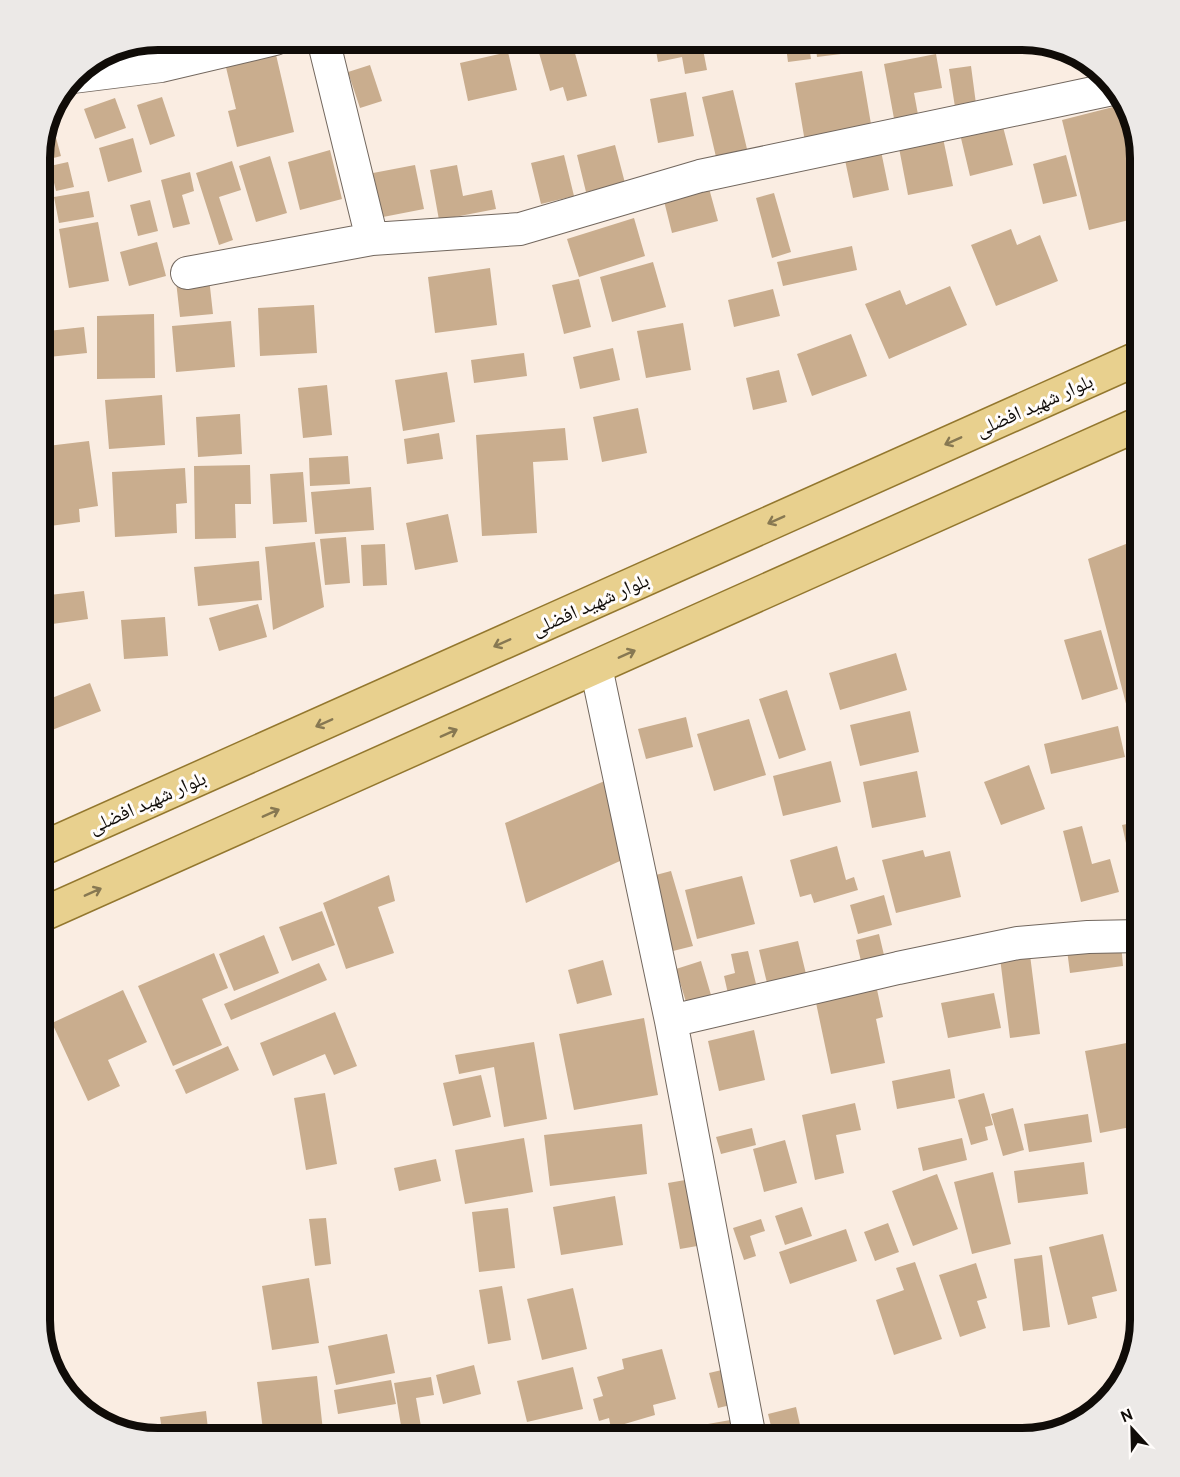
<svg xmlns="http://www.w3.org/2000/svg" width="1180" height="1477" font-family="Cabin,'Noto Naskh Arabic',sans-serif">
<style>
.building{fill:#c9ad8e}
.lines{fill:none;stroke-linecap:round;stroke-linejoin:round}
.minor-casing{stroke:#72675e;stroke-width:34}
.primary-casing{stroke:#93772e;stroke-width:36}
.minor{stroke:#fff;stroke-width:32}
.primary{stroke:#e8d08e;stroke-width:33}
.oneway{stroke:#877852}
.labels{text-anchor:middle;stroke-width:6;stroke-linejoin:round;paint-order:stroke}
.street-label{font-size:20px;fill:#100c08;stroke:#fffcfa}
.rim{fill:none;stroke:#100c08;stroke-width:8}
</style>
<rect width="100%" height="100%" fill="#faede2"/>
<path class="building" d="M371 39H429V42L374 53Z
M535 39H571L587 96 567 101 563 87 550 91Z
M654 39H701L707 70 685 74 682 57 658 62Z
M711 39H757V41L712 45Z
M785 39H808L811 59 788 62Z
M815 39H847L849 53 817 57Z
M898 39H940L941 44 901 51Z
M274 46 294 132 237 147 228 111 236 109 224 59Z
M508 52 517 90 468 101 460 63Z
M936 54 942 88 914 93 919 120 895 124 884 64Z
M370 65 382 101 360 108 348 72Z
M971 66 976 104 955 107 949 69Z
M862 71 872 130 805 142 795 83Z
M733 90 747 149 716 157 702 97Z
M686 92 694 136 658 143 650 99Z
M162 97 175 136 150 145 137 105Z
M115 98 126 128 95 139 84 109Z
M1125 104 1141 157V217L1089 230 1062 120Z
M49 112 61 156 39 162V150Z
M1002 123 1013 165 970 176 960 134Z
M133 138 142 172 108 182 99 148Z
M943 138 953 186 908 195 899 148Z
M615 145 625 183 586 192 577 155Z
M330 150 342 199 300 210 288 162Z
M881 151 889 190 853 198 845 160Z
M564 155 574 196 541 204 531 163Z
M1066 155 1077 196 1043 204 1033 164Z
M270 156 287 213 256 222 239 166Z
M232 161 241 190 219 197 233 240 219 245 196 173Z
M68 162 74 187 56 191 50 166Z
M415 165 424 209 383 217 373 173Z
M457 165 463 196 492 190 496 209 439 220 430 170Z
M190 172 194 191 182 195 190 224 173 228 161 180Z
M707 181 718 221 672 233 662 193Z
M89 191 94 217 59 223 54 197Z
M774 193 791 252 772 258 756 198Z
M150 200 158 231 138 236 130 205Z
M634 218 645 256 579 277 567 239Z
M98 222 109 281 69 288 59 229Z
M1011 229 1017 245 1040 235 1058 281 996 306 971 245Z
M157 242 166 276 129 286 120 252Z
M852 246 857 270 783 286 777 262Z
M653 262 666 307 612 322 600 277Z
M490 268 497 325 435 333 428 277Z
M209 278 213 314 180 317 176 281Z
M579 279 591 327 564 334 552 285Z
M950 286 967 325 889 359 865 304 900 290 906 305Z
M773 289 780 316 734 327 728 300Z
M314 305 317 353 260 356 258 308Z
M154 314 155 378 97 379V316Z
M231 321 235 367 176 372 172 326Z
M683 323 691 370 646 378 637 331Z
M84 327 87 353 39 358V332Z
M851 334 867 376 812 396 797 354Z
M613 348 620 380 580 389 573 357Z
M524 353 527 376 474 383 471 360Z
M779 370 787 402 753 410 746 378Z
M447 372 455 422 403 431 395 380Z
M327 385 332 435 303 438 298 388Z
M162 395 165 445 109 449 105 400Z
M638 408 647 453 602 462 593 417Z
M240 414 242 454 198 457 196 417Z
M565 428 568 460 533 462 537 533 482 536 476 435Z
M439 433 443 459 407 464 404 439Z
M89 441 98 506 79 509 80 522 50 526 52 538 39 539V447Z
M348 456 350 484 310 486 309 458Z
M250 465 251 504H235L236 538 195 539 194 466Z
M185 468 187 503 176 504 177 533 115 537 112 472Z
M303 472 307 522 273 524 270 474Z
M371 487 374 530 315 534 311 492Z
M448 514 458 562 415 570 406 523Z
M346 537 350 583 325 585 320 539Z
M1141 538V757H1140L1088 559Z
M315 542 324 607 273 630 265 547Z
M385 544 387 585 363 586 361 545Z
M259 561 262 600 198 606 194 567Z
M84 591 88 619 45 625 41 596Z
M258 604 267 637 219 651 209 618Z
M165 617 168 656 124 659 121 620Z
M1101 630 1118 689 1082 700 1064 640Z
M896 653 907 690 840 710 829 673Z
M90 683 101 711 39 735V703Z
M787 690 806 750 779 759 759 699Z
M910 711 919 752 860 766 850 725Z
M686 717 693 747 646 759 638 729Z
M749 719 766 775 714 791 697 734Z
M1118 726 1125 757 1051 774 1044 744Z
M831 761 841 802 783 816 773 776Z
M1029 765 1045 809 1001 825 984 782Z
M917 771 926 817 872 828 863 782Z
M607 780 629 857 526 903 505 823Z
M1141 821V887L1136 888 1122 825Z
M1082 826 1092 864 1110 859 1119 892 1081 902 1063 831Z
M837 846 846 880 854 877 858 890 814 903 811 894 800 897 790 860Z
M923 850 925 857 950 851 961 897 896 913 882 860Z
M671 871 693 946 673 951 652 876Z
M389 875 395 901 378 907 394 953 346 969 323 903Z
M742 876 755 924 697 939 685 890Z
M884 895 892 925 858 934 850 905Z
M322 911 335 945 292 961 279 927Z
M879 934 884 955 861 961 856 940Z
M264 935 279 973 234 991 219 954Z
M798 941 806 974 767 983 759 950Z
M1121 943 1123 966 1070 973 1067 950Z
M748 951 758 992 729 998 724 976 735 973 731 954Z
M214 953 228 988 202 999 222 1045 173 1066 138 986Z
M1030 955 1040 1034 1010 1038 1000 958Z
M603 960 612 995 577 1004 568 970Z
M701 961 711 995 686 1002 676 969Z
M319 963 327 980 231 1020 224 1004Z
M876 985 883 1017 876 1019 885 1063 831 1074 815 998Z
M123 990 147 1042 108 1060 120 1086 88 1101 52 1023Z
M994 993 1001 1028 948 1038 941 1003Z
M335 1012 357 1066 334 1075 325 1054 273 1076 260 1043Z
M644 1018 658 1095 574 1110 559 1034Z
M754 1030 765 1080 719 1091 708 1041Z
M1137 1041 1141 1063V1125L1100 1133 1085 1051Z
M534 1042 547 1119 504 1127 494 1067 459 1074 455 1055Z
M228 1046 239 1070 186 1094 175 1070Z
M950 1069 955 1098 897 1109 892 1081Z
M481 1075 491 1117 453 1126 443 1083Z
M325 1093 337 1164 306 1170 294 1098Z
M984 1093 993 1125 985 1127 988 1140 971 1145 958 1100Z
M855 1103 861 1130 836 1135 844 1173 815 1180 802 1115Z
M1013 1108 1024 1150 1003 1156 991 1114Z
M1088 1114 1092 1142 1029 1152 1024 1124Z
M642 1124 647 1174 550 1186 544 1135Z
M752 1128 756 1145 721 1154 716 1137Z
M524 1138 533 1192 465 1204 455 1150Z
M962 1138 967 1160 923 1171 918 1148Z
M785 1140 797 1183 764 1192 753 1149Z
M436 1159 441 1181 399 1191 394 1168Z
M1084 1162 1088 1194 1018 1203 1014 1171Z
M993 1172 1011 1244 972 1254 954 1182Z
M937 1174 958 1229 913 1246 892 1191Z
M691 1179 703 1245 680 1249 668 1183Z
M615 1196 623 1245 561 1255 553 1207Z
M802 1207 812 1236 785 1245 775 1216Z
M508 1208 515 1268 479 1272 472 1212Z
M326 1218 331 1264 315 1266 309 1219Z
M761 1219 765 1231 750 1236 756 1256 744 1260 733 1228Z
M888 1223 899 1252 875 1261 864 1232Z
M846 1229 857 1261 790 1284 779 1252Z
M1103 1234 1117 1291 1092 1297 1097 1318 1068 1325 1049 1247Z
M1042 1255 1050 1327 1023 1331 1014 1259Z
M915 1262 942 1339 894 1355 876 1300 904 1290 896 1268Z
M976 1263 987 1298 977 1301 986 1328 960 1337 939 1275Z
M1141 1270V1298L1136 1299 1128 1274Z
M309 1278 319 1343 272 1350 262 1286Z
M502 1286 511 1340 488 1344 479 1290Z
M573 1288 587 1349 542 1360 527 1299Z
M387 1334 395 1373 336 1385 328 1346Z
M662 1349 676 1399 653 1405 655 1415 611 1428 609 1418 599 1421 593 1399 603 1396 597 1377 624 1369 622 1359Z
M474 1365 481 1394 443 1404 436 1375Z
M573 1367 583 1409 527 1422 517 1381Z
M726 1369 735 1404 718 1408 709 1373Z
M317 1376 323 1431 264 1438 257 1382Z
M431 1377 434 1395 416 1398 423 1438H403L394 1383Z
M391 1380 396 1404 338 1414 334 1390Z
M796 1407 803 1438H774L768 1414Z
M206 1411 209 1438H163L160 1417Z
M736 1419 739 1438H693L691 1427Z"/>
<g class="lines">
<g class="minor-casing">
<path id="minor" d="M323 39 372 239
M73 77 161 66 275 39
M187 273 372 239 520 229 700 176 1117 88
M596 667 671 1021 750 1438
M671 1021 898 968 1018 943 1088 937 1141 936"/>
</g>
<g class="primary-casing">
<path id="primary" d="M39 850 1141 357
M39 916 1141 423"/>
</g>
<use href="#minor" class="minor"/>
<use href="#primary" class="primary"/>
</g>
<defs><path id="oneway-shaft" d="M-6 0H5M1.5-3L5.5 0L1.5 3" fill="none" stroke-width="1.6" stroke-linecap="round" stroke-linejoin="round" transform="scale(1.5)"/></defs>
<g class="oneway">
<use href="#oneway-shaft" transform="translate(953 441) rotate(156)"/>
<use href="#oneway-shaft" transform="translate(776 520) rotate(156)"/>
<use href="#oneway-shaft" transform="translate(502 643) rotate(156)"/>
<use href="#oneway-shaft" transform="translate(627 654) rotate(-24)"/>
<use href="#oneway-shaft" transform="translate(324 723) rotate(156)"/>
<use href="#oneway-shaft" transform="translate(449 733) rotate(-24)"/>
<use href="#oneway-shaft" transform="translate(271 813) rotate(-24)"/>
<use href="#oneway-shaft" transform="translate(93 892) rotate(-24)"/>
</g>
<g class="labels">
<g class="street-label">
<text transform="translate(1034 405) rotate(-24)" y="7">بلوار شهید افضلی</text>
<text transform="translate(590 604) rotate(-24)" y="7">بلوار شهید افضلی</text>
<text transform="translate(147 802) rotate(-24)" y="7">بلوار شهید افضلی</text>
</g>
</g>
<path d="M0 0H1180V1477H0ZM158 50H1022A108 108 0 0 1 1130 158V1320A108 108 0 0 1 1022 1428H158A108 108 0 0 1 50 1320V158A108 108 0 0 1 158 50Z" fill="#ece9e7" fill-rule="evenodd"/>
<path class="rim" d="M158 50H1022A108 108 0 0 1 1130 158V1320A108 108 0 0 1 1022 1428H158A108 108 0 0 1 50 1320V158A108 108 0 0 1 158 50Z"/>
<g transform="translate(1132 1429) rotate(338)" stroke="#fffcfa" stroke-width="4.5" paint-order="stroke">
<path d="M0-4.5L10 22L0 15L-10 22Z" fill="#100c08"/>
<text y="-9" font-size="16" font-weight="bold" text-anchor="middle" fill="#100c08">N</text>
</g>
</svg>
